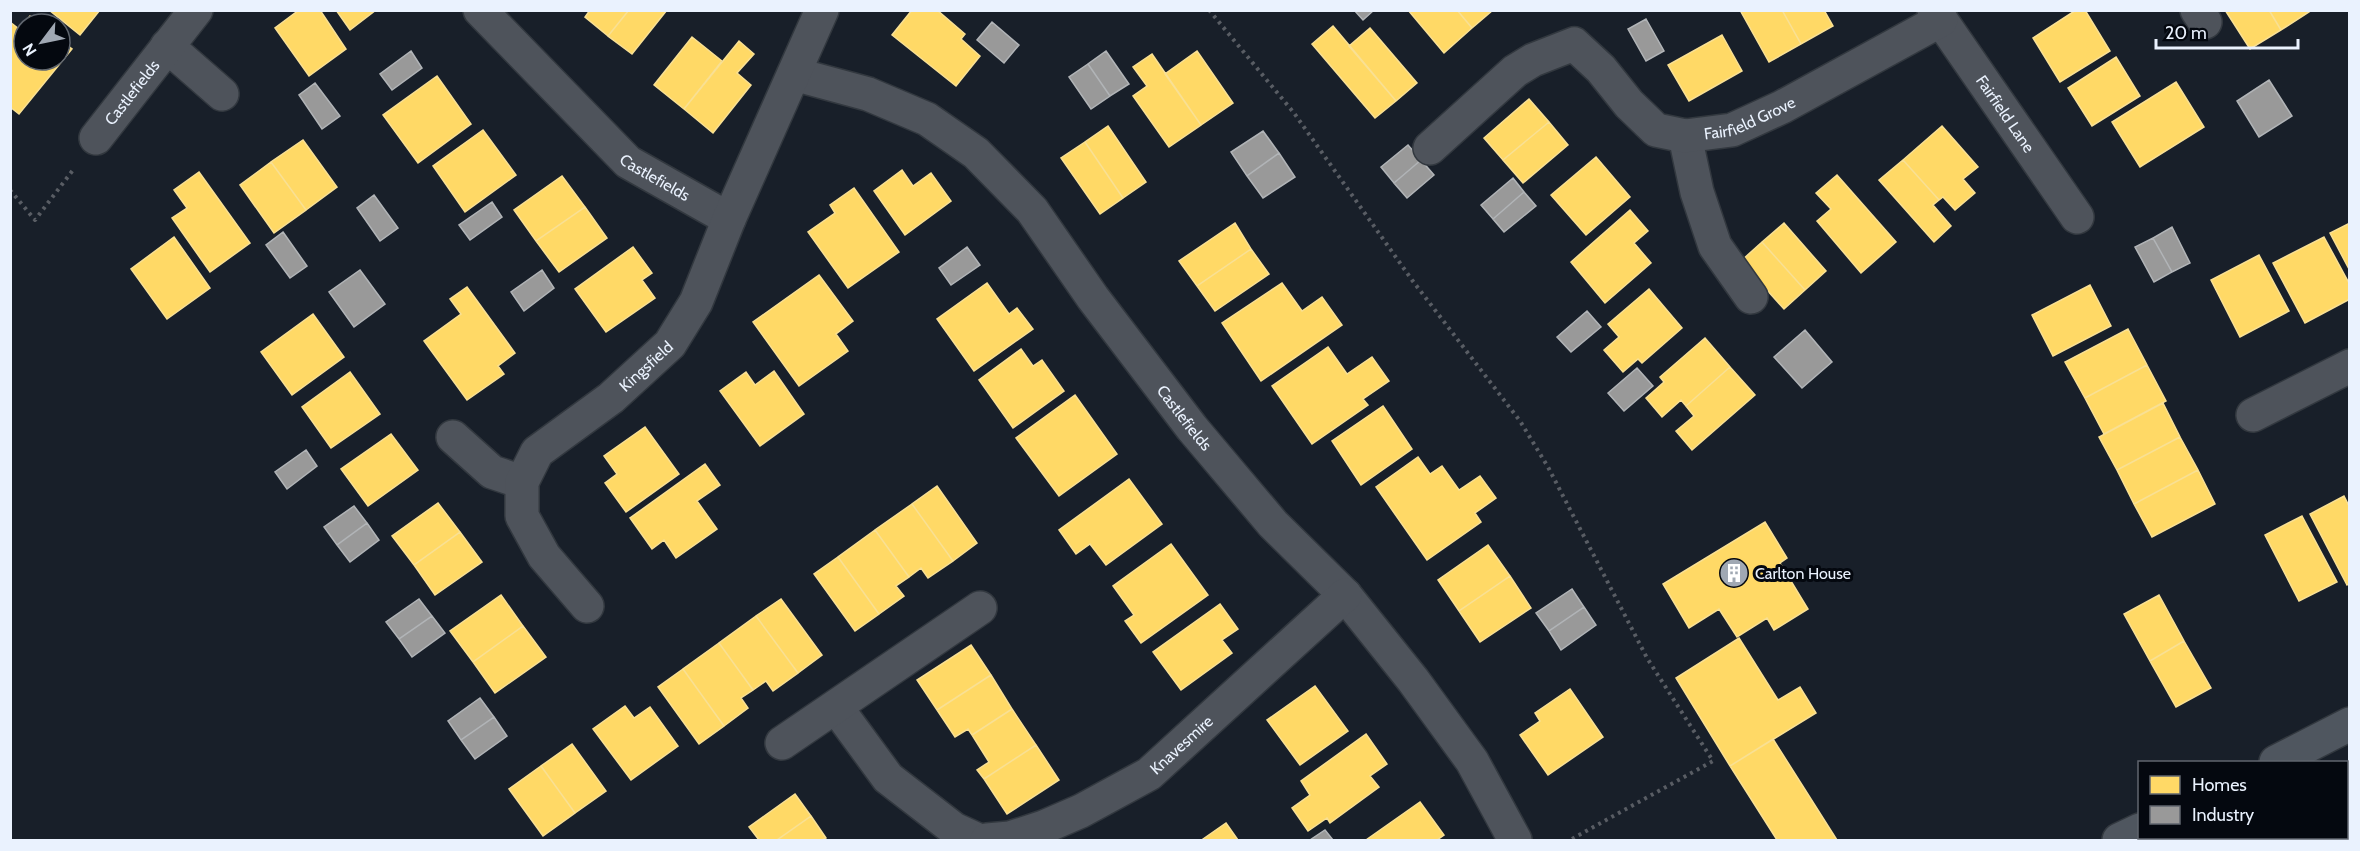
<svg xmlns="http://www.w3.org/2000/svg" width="2360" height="851" font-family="Cabin,sans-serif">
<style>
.homes{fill:#ffd966;stroke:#f9e094;stroke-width:1.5}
.industry{fill:#999;stroke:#b1b4b7;stroke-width:1.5}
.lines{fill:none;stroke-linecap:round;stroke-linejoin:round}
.minor-casing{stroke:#32383f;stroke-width:36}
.major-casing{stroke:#32383f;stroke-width:36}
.path{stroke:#595d64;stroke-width:4;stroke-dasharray:3 4.5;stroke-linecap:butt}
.minor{stroke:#4e535b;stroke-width:33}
.major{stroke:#4f565f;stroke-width:33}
.labels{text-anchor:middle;stroke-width:6;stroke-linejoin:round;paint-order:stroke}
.street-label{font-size:16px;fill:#eaf2fe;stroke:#04080f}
.poi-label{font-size:16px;fill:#eaf2fe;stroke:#04080f;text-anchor:start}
</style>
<rect width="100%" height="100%" fill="#181f29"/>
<path class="homes" d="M49 10H100L80 35Z
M299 10H320L346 49 309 76 275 28Z
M336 10H376L350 30Z
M590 10H629L608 36 585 17Z
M629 10H667L632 54 608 36Z
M912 10H937L965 34 961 39 980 56 956 86 892 35Z
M1408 10H1457L1472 28 1444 53Z
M1457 10H1493L1472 28Z
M1740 10H1782L1801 44 1769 62Z
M1782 10H1824L1833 26 1801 44Z
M2076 10H2085L2110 51 2060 82 2033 38Z
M2225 10H2269L2281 30 2250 49Z
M2269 10H2312L2281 30Z
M30 16 40 24H24V60H60V40L72 49 19 114 10 107V22L19 29Z
M1333 26 1396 101 1375 118 1312 44Z
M1370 28 1417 83 1396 101 1349 46Z
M1722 35 1742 71 1689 101 1668 65Z
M692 37 722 61 684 109 654 85Z
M739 41 754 54 737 73 751 85 713 133 684 109Z
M1197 51 1233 103 1201 125 1165 74Z
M1152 54 1201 125 1169 147 1133 96 1147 86 1133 67Z
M2116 57 2140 96 2092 126 2068 88Z
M437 76 471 124 418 163 383 115Z
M2176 82 2204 127 2140 167 2112 122Z
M1529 99 1549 122 1503 160 1484 138Z
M1549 122 1568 145 1523 183 1503 160Z
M1108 126 1146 182 1123 198 1085 142Z
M1942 126 1978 167 1963 179 1975 193 1955 210 1943 197 1939 200 1903 160Z
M483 130 516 175 465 212 433 166Z
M303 140 337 187 306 210 271 162Z
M1085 142 1123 198 1100 214 1061 158Z
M1596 157 1630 197 1586 235 1551 195Z
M1903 160 1939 200 1933 205 1951 226 1934 242 1879 180Z
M271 162 306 210 274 233 240 185Z
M902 170 913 186 931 173 951 201 905 235 874 191Z
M199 172 250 243 210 272 172 218 187 208 174 190Z
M1837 175 1896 242 1861 273 1817 221 1831 209 1816 193Z
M562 176 585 207 536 241 514 210Z
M854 188 899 252 848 288 808 232 835 213 830 205Z
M585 207 607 238 559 272 536 241Z
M1630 210 1648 231 1634 243 1651 263 1605 303 1571 262Z
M1235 223 1251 249 1197 286 1179 261Z
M1784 223 1826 271 1805 290 1762 242Z
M2350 223V271L2330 233Z
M174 237 210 288 167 319 131 269Z
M2324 237 2350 285V299L2305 323 2273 263Z
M1762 242 1805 290 1784 309 1741 261Z
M633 247 652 273 642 280 655 298 606 332 575 289Z
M1251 249 1269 274 1215 311 1197 286Z
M2259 255 2289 311 2240 337 2211 280Z
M819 275 853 321 836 334 848 351 799 386 753 322Z
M987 283 1009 314 1017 308 1033 329 974 371 937 319Z
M1282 283 1302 311 1322 297 1342 325 1261 381 1222 323Z
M2090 285 2111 326 2053 356 2032 315Z
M467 287 515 353 498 366 504 374 467 400 424 341 461 314 450 299Z
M1649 289 1682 328 1642 363 1638 359 1623 372 1604 350 1619 337 1608 324Z
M313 314 344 357 292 395 261 352Z
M2128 329 2147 365 2085 398 2065 362Z
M1705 338 1730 367 1686 406 1681 400 1662 417 1646 398 1664 382 1660 377Z
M1328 347 1347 374 1372 357 1389 381 1363 399 1368 405 1312 444 1272 386Z
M1021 349 1033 366 1042 360 1064 391 1013 428 979 380Z
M2147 365 2166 401 2104 434 2085 398Z
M1730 367 1755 395 1692 450 1676 431 1694 416 1686 406Z
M774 371 804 414 760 446 720 391 746 372 755 385Z
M350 372 380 414 331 448 302 407Z
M1075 395 1117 454 1059 496 1016 438Z
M2163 403 2180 437 2117 470 2099 437Z
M1383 406 1412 449 1361 485 1332 441Z
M645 427 679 474 626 512 605 483 617 474 604 456Z
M391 434 418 470 368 506 341 469Z
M2180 437 2198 470 2134 504 2117 470Z
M1418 457 1430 474 1442 466 1459 490 1480 476 1496 498 1475 513 1481 522 1427 560 1376 487Z
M705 464 720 485 697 501 717 529 676 558 664 540 652 549 630 518Z
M2198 470 2215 504 2152 537 2134 504Z
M1129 479 1162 524 1106 565 1090 544 1076 554 1059 530Z
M937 486 977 543 953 561 912 504Z
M2344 496 2350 508V583L2347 585 2310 514Z
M438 503 460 532 414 565 392 536Z
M912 504 953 561 928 578 921 568 909 577 875 530Z
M2302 516 2337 582 2299 601 2265 535Z
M1765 522 1787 558 1780 563 1808 609 1774 630 1767 618 1737 637 1719 609 1689 628 1663 584Z
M875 530 909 577 896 586 904 596 879 614 838 557Z
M460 532 482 562 435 595 414 565Z
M1171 544 1208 595 1141 643 1125 621 1134 615 1113 586Z
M1488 545 1510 576 1459 611 1438 580Z
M838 557 879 614 855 631 814 574Z
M1510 576 1531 608 1480 642 1459 611Z
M501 595 523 626 473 662 450 631Z
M2159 595 2184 641 2150 661 2124 614Z
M781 599 822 655 798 673 756 616Z
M1220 604 1238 629 1222 640 1232 653 1181 690 1153 652Z
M756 616 798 673 773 691 766 681 753 690 719 643Z
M523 626 546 657 495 693 473 662Z
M1739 638 1778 700 1800 687 1816 713 1730 766 1676 678Z
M2184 641 2211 688 2176 707 2150 661Z
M719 643 753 690 741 698 748 708 724 726 683 669Z
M971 645 991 675 937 710 917 680Z
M683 669 724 726 699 744 658 687Z
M991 675 1012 709 972 735 968 729 955 737 937 710Z
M1315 686 1348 731 1300 765 1267 720Z
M1570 689 1603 737 1548 775 1520 735 1540 721 1535 713Z
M625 706 634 718 650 707 678 746 631 780 593 729Z
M1012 709 1036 745 984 779 977 770 989 762 972 735Z
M1366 734 1387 764 1370 776 1379 787 1330 823 1327 818 1308 831 1292 808 1310 795 1301 781Z
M1773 739 1837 840H1777L1730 766Z
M572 744 606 791 575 813 541 766Z
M1036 745 1059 780 1007 814 984 779Z
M541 766 575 813 543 836 509 789Z
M795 794 811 816 777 840H759L749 827Z
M1420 802 1444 835 1437 840H1366Z
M811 816 826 838 822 840H777Z
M1226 823 1238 840H1204L1203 839Z"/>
<path class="industry" d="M1354 10H1374L1363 20Z
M1646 19 1664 51 1646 61 1628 29Z
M992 22 1019 45 1004 63 977 40Z
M411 51 422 68 392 90 380 74Z
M1106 51 1129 84 1110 96 1088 64Z
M1088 64 1110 96 1091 109 1069 77Z
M2269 80 2292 116 2259 137 2237 101Z
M315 83 340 116 322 129 299 95Z
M1263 131 1279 153 1247 176 1231 152Z
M1408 145 1421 160 1394 183 1381 167Z
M1279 153 1295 177 1263 198 1247 176Z
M1421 160 1434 175 1407 198 1394 183Z
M1513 178 1524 192 1493 219 1481 205Z
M1524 192 1536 206 1504 232 1493 219Z
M374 195 398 228 380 241 357 208Z
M492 202 502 217 470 240 459 225Z
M2172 227 2190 263 2172 272 2153 238Z
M283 232 307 266 290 278 266 245Z
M2153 238 2172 272 2154 282 2135 247Z
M967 247 980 265 951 285 939 268Z
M360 270 385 304 354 327 329 292Z
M542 270 554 288 524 311 511 292Z
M1587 311 1601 327 1571 352 1557 337Z
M1805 330 1832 362 1802 388 1774 357Z
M1637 368 1653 386 1624 411 1608 393Z
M306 450 317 466 287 489 275 472Z
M354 506 367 523 337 545 324 527Z
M367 523 379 540 350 562 337 545Z
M1572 589 1584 607 1549 631 1536 613Z
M419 599 432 616 399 639 386 622Z
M1584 607 1596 625 1561 650 1549 631Z
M432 616 445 633 412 657 399 639Z
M480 698 494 717 461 740 448 721Z
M494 717 507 736 475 759 461 740Z
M1325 830 1333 840H1310Z"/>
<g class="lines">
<g class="minor-casing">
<g id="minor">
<path id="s1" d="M480 10 628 162 729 219"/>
<path id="s2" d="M1934 10 2077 217"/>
<path d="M2197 10 2205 22"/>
<path d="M167 46 222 94"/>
<path id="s3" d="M794 74 868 94 927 119 976 153 1032 210 1093 298 1192 428 1273 524 1345 595 1413 680 1472 761 1515 840"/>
<path d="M1685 136 1697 192 1715 246 1751 297"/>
<path id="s4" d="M96 138 196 10"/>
<path id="s5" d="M1430 148 1515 71 1533 60 1574 44 1601 69 1629 104 1656 130 1685 136 1732 130 1782 107 1941 20"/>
<path d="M2253 415 2350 366"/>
<path d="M453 437 492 472 522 482"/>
<path id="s6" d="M587 606 544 556 522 516V482L537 452 611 398 670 344 696 302 729 219 822 10"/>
<path d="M836 707 888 778 954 829 978 840"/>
<path d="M782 743 980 608"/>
<path id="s7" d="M987 840 1010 838 1044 827 1081 811 1149 774 1345 595"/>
</g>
</g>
<g class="major-casing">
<path id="major" d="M2276 762 2350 724
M2119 840 2140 830"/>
</g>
<path class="path" d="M1209 10 1294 113 1412 280 1520 421 1548 467 1647 658 1713 761 1570 840
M10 190 35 220 73 170"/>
<use href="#minor" class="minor"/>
<use href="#major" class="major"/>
</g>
<defs>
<g id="building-disc" transform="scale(1.5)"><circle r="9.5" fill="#a0a8b3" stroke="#04080f"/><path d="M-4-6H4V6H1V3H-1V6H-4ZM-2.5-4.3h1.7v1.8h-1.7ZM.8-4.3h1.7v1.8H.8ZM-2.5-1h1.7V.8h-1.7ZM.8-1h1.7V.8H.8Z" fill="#fff"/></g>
</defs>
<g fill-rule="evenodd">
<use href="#building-disc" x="1734" y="573"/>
</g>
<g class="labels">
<g class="street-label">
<text dy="6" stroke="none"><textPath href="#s4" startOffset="58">Castlefields</textPath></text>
<text dy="6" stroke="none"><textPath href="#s2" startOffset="126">Fairfield Lane</textPath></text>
<text dy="6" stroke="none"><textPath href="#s5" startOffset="396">Fairfield Grove</textPath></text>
<text dy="6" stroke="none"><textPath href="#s1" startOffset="243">Castlefields</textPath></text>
<text dy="6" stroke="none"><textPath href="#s6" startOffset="318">Kingsfield</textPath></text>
<text dy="6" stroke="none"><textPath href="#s3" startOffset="538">Castlefields</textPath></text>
<text dy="6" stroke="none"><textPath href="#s7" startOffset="220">Knavesmire</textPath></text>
</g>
<g class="poi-label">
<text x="1755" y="579">Carlton House</text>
</g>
</g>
<rect width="2360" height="851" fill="none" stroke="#eaf2fe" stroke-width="24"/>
<rect x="2138" y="761" width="210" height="78" fill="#04080f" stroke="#60666f" stroke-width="1.5"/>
<rect x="2150" y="776" width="30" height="18" fill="#ffd966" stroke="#60666f" stroke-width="1.5"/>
<text x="2192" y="791" font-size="18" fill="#eaf2fe">Homes</text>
<rect x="2150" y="806" width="30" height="18" fill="#999999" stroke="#60666f" stroke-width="1.5"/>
<text x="2192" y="821" font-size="18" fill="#eaf2fe">Industry</text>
<g transform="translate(42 42) rotate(238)"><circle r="28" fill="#04080f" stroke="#60666f" stroke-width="1.5"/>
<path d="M0-4.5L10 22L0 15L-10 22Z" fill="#a0a8b3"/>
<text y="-9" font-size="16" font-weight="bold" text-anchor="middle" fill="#eaf2fe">N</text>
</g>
<path d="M2156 39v9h142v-9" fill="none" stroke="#eaf2fe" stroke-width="3"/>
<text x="2165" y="39" font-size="18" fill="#eaf2fe" stroke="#04080f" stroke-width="4.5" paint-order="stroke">20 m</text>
</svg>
